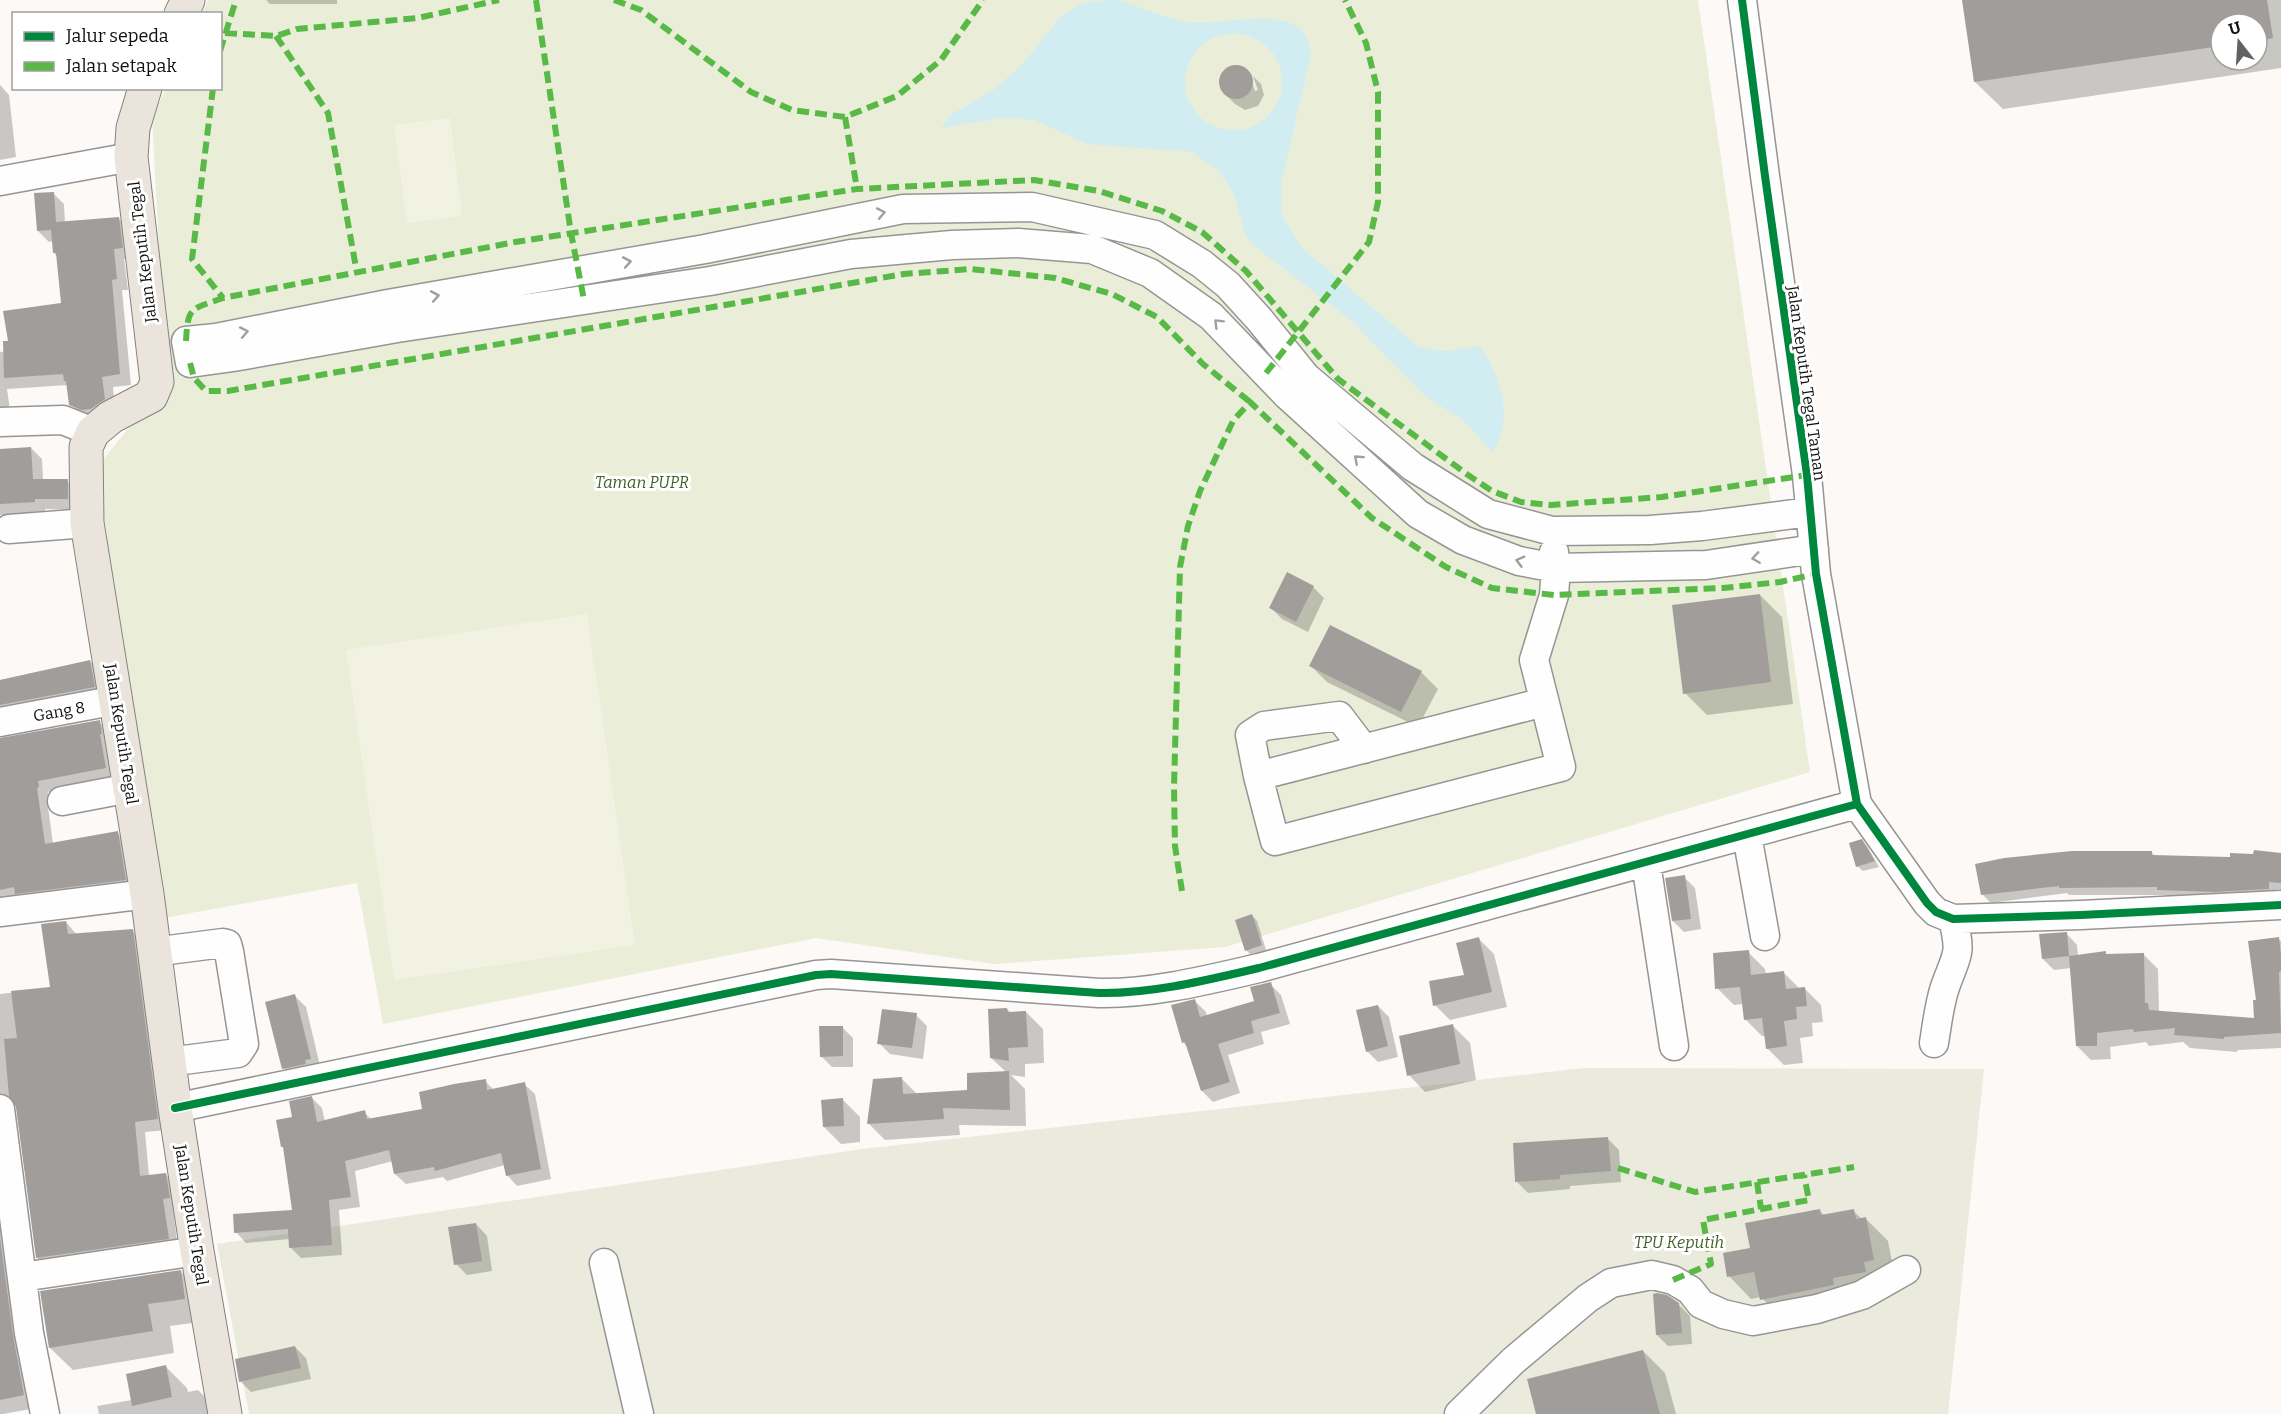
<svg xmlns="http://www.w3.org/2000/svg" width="2281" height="1414" font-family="Bitter,serif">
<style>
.green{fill:#eaeed9}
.cemetery{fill:#eaebdc}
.pitch{fill:#f2f2e2}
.water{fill:#d1edf1;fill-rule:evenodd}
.shadow{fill:#0003;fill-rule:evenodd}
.building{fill:#a09d9b}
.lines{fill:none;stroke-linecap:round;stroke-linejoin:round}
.minor-casing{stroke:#969594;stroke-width:31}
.major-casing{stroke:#848281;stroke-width:35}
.minor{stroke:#fffefe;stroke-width:28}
.major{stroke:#ebe4dc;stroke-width:33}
.quiet{stroke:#58b947;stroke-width:6;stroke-dasharray:12 6;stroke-linecap:butt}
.cycleway-casing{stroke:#fff;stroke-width:11}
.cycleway{stroke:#00873e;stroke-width:8}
.oneway{stroke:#9f9f9f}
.labels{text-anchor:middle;stroke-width:6;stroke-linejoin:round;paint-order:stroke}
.street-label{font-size:16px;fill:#101010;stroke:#fff}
.park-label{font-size:16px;font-style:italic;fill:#406127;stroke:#fff}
</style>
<rect width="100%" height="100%" fill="#fcf9f6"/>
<path class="green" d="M208 0H1698L1810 772 1225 947 994 964 816 938 383 1024 357 883 158 919 96 468 166 382 152 117 166 89 220 88V14L202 13Z"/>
<path class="cemetery" d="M1584 1068 1984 1069 1948 1414H249L217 1244 862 1149Z"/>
<path class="pitch" d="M450 118 462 216 407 223 394 125Z
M587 614 635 945 394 980 346 650Z"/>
<path class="water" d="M1107 0H1117C1140 7 1164 18 1187 22 1217 27 1288 4 1306 36 1309 41 1310 48 1311 54L1281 184 1282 215 1301 247 1419 347 1443 351 1480 346C1501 377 1515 419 1492 452L1464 421 1424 395 1353 322 1253 245 1244 231 1235 196 1219 171 1192 152 1087 144 1034 120 1002 118 941 128 950 115 992 91 1022 65 1060 17 1083 3ZM1234 33C1241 35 1250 35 1256 39 1306 66 1278 141 1222 129 1206 125 1196 115 1189 101 1178 78 1190 50 1212 38 1218 35 1227 35 1234 33Z"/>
<path class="shadow" d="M266 0H337V4H270Z
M1963 0H2281V68L2003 109 1975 82ZM2221 24H2257V60H2221Z
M1238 66 1253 76H1250L1255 91 1258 90 1253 76 1261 84 1264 95 1258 106 1245 110 1235 104 1223 92 1220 81 1225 70Z
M0 85 9 95 16 157 0 160Z
M53 193 64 204 65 223 118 218 130 229 133 258 124 259 128 290H122L131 385 113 387 115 410 103 419 82 415 71 404 68 385 7 389 10 411 0 412V352L60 344 63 304 58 257 54 253 53 241 49 242 38 231Z
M31 448 42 459 43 480 67 481 78 492V510L45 509V512L0 515V450Z
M1313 587 1324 598 1308 632 1282 619 1271 608Z
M1760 595 1782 617 1793 704 1707 715 1685 693Z
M90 661 101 672 105 698 0 721V680Z
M1311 666 1421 672 1438 689 1418 727 1327 682Z
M99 722 111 733 117 779 48 792 49 798 47 799 53 844 117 833 129 844 136 891 0 909V739Z
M1861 841 1867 846 1879 867 1863 871 1857 866Z
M2151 852 2155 856 2232 859 2281 854V890L2277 889V897H2167L2165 895H2069L2067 893 1991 903 1982 894Z
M1684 877 1695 888 1701 929 1684 932 1673 921Z
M1252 915 1257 921 1266 950 1251 955 1246 950Z
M66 922 77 935 132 931 143 941 168 1130 145 1132 149 1176 165 1174 176 1185 180 1209H173L178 1249 48 1268 37 1258 15 1100 0 1103V994L52 988Z
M2066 933 2077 945 2078 956 2105 953 2109 956 2144 955 2158 969 2159 1012 2256 1020 2258 1001 2278 939 2281 941V1048L2238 1050 2237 1052 2190 1048 2183 1042 2149 1046 2146 1042 2110 1047 2111 1059 2091 1060 2077 1046 2072 968 2054 970 2043 959Z
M1479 939 1494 954 1507 1007 1450 1020 1435 1005 1465 976Z
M1748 952 1765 969 1766 975 1783 972 1800 989H1805L1821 1005 1823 1022 1812 1023 1813 1036 1800 1038 1803 1063 1784 1065 1767 1048 1766 1036H1762L1745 1019 1743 1004 1734 1005 1717 988Z
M1270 984 1281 995 1290 1024 1261 1032 1264 1044 1228 1055 1240 1093 1213 1102 1202 1091 1188 1048 1183 1042 1195 1001 1206 1012 1207 1017 1256 1002Z
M295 996 306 1007 321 1070 295 1079 283 1068Z
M1378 1006 1389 1017 1398 1057 1378 1062 1367 1051Z
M1007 1009 1011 1013 1026 1012 1043 1029 1044 1063 1025 1064V1077L1011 1075 1025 1089 1026 1126 959 1125 960 1135 885 1140 869 1124 901 1078 918 1095 968 1091 1006 1072 991 1058Z
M916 1015 927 1026 923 1059 890 1054 879 1043Z
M1453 1026 1470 1043 1476 1080 1425 1092 1409 1075Z
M842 1027 853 1038V1067H832L821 1056Z
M485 1081 494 1090 524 1084 535 1094 551 1179 517 1186 507 1175 505 1165 447 1181 443 1177 406 1184 395 1174 393 1161 355 1171 360 1207 339 1210 342 1255 301 1258 291 1248 290 1239 246 1243 236 1232 293 1211 294 1118 312 1098 322 1108 325 1122 364 1112 372 1120 424 1110Z
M843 1100 860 1117V1142L841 1144 824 1127Z
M1608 1139 1619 1150 1621 1182 1570 1186V1189L1528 1193 1517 1182Z
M0 1202 36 1408 3 1414H0Z
M1819 1210 1825 1216 1853 1211 1862 1219H1866L1888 1241 1896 1282 1784 1321 1761 1297 1751 1299 1729 1276 1752 1249Z
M476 1224 487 1236 492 1271 467 1275 456 1264Z
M181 1272 203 1294 207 1321 170 1326 174 1353 73 1370 50 1348Z
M1678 1304 1690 1316 1692 1344 1668 1346 1657 1335Z
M295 1347 306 1358 311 1379 251 1392 240 1381Z
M1643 1351 1665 1373 1676 1414H1538Z
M166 1367 187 1388 188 1392 198 1390 219 1411V1414H99L97 1406 132 1400Z"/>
<path class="building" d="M1962 0H2267L2273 38 2257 41V24H2221V46L1974 82Z
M1219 82a17 17 0 1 1 34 0a17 17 0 1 1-34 0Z
M54 192 56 222 119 217 123 248 114 249 117 279 112 280 120 374 102 377 105 399 91 409 82 410 69 405 66 381H64L63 374 4 378 3 341H8L3 311 61 303 56 253H53L51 230 37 231 34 193Z
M31 447 33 479H68V499H35V502L0 504V449Z
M1287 572 1314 586 1296 622 1269 608Z
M1760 594 1771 682 1683 694 1672 605Z
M1330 625 1422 671 1401 712 1309 666Z
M90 660 95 687 0 705V680Z
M100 720 102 734H100L106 768 38 781 39 787 37 788 45 844 118 831 126 880 15 894 14 887 0 890V738Z
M1862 839 1875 861 1856 867 1849 843Z
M2254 850 2281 853V883L2269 882V889L2214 892 2157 890V887L2059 888V886L1981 895 1975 864 2004 858 2072 851H2152V855L2230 857V853L2253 854Z
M1685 875 1691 919 1672 921 1665 878Z
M1252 914 1262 945 1245 951 1235 920Z
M66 921 68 934 133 929 158 1119 135 1122 140 1176 166 1173 170 1198 163 1199 169 1239 36 1258 16 1107 9 1096 4 1039 17 1038 11 991 50 987 41 924Z
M2067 932 2069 956 2042 959 2039 934Z
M1479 937 1492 992 1433 1006 1429 981 1464 975 1456 943Z
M2279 937 2281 955V971L2279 972 2281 1033 2224 1037V1039L2174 1035 2175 1028 2134 1032 2133 1029 2097 1033V1046H2076L2069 956 2106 951V954L2144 953 2145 1003H2148L2149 1010 2254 1018 2253 1000H2256L2248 941Z
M1749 950 1751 975 1784 971 1786 989 1805 987 1807 1006 1796 1007 1797 1019 1784 1021 1787 1046 1766 1049 1762 1018 1744 1020 1740 987 1715 989 1713 953Z
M1271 982 1280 1013 1251 1021 1254 1033 1218 1044 1230 1082 1201 1091 1185 1042 1182 1043 1171 1005 1195 999 1200 1017 1254 1001 1250 987Z
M295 994 311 1059 305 1060 306 1064 282 1069 265 1002Z
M1378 1005 1388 1046 1366 1052 1356 1010Z
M1007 1008 1008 1012 1026 1011 1028 1047 1008 1048 1009 1061 990 1058 988 1009Z
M882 1009 917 1013 912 1048 877 1044Z
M1453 1024 1460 1064 1407 1076 1399 1036Z
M819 1026H843V1056L820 1057Z
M1009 1071 1010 1110 943 1108 944 1119 867 1124 873 1079 902 1077 903 1094 967 1090V1073Z
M486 1079 487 1090 525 1082 541 1169 506 1176 501 1153 435 1171 434 1167 394 1174 389 1150 345 1161 351 1197 329 1200 332 1245 289 1248 288 1229 234 1233 233 1214 292 1210 283 1147H281L276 1120 292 1117 289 1101 312 1096 317 1122 365 1110 367 1119 422 1109 419 1092 454 1084Z
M843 1098 844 1126 823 1127 821 1100Z
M1608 1137 1611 1171 1560 1175V1179L1515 1182 1513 1143Z
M1820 1209 1821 1215 1854 1209 1856 1219 1866 1217 1874 1260 1864 1262 1866 1272 1833 1278 1834 1285 1760 1300 1754 1272 1727 1277 1723 1253 1750 1248 1745 1223Z
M476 1223 482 1261 454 1265 448 1227Z
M0 1238 13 1335 24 1395 0 1400Z
M181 1270 185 1299 148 1304 153 1331 49 1348 40 1291Z
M1657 1293 1667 1295 1679 1303 1682 1333 1656 1335 1653 1294Z
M295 1346 301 1368 239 1382 235 1359Z
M1643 1350 1660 1414H1536L1527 1379Z
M166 1365 172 1397 132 1406 126 1374Z"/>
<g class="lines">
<g class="minor-casing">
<path id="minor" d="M1742 0 1765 176 1807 475 1816 574 1857 804 1927 903 1936 912 1953 919 2081 915 2281 905
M0 181 131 157
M0 422 63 420 93 432
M1809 512 1702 526 1650 530 1552 531 1488 514 1413 467 1306 377 1259 319 1228 285 1202 264 1155 235 1032 207 903 209 705 249 388 304 216 338 186 341 190 363 233 357 397 328 710 281 851 254 952 245 1018 243 1092 249 1150 273 1211 316 1287 395 1418 514 1463 540 1519 561 1556 568 1706 565 1814 549
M9 529 87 523
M1544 702 1258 776 1275 841 1561 767 1534 660 1554 595 1556 568 1554 552
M0 722 117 700
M1258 776 1250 735 1264 726 1339 716 1364 749
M62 801 130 788
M1747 835 1765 936
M1646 863 1674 1046
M0 912 147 894
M153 952 223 943 227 944 229 951 244 1044 238 1053 168 1062
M1934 1043C1937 1025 1939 1005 1945 987 1957 953 1962 956 1953 919
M175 1108 816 975 831 974 1099 993C1152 994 1207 980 1259 968L1857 804
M0 1109 29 1333 45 1414
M604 1263 639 1414
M22 1277 197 1251
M1459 1414 1513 1361 1588 1298 1611 1283 1652 1275 1673 1280 1690 1290 1701 1304 1723 1314 1753 1321 1817 1309 1862 1295 1906 1270"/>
</g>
<g class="major-casing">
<path id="major" d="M181 14 188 0
M145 88 133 128 131 157 157 382 151 396 111 417 93 432 86 447 87 523 147 894 175 1108 197 1251 225 1414"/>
</g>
<use href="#minor" class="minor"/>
<use href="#major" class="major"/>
<path class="quiet" d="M536 0 571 233 584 300
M614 0 641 10 751 92 792 110 845 117 897 96 941 60 983 0
M225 33 276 36 297 29 418 18 499 0
M276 36 328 113 357 273
M220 51 236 0
M213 88 192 259 223 298
M845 117 857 189
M186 341C188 306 190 310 223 298L515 242 857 189 1034 180 1099 191 1162 211 1202 232 1246 271 1338 379 1468 475 1492 491 1521 502 1551 505 1662 497 1807 475
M190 363 194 378 206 391H228L904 274 971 269 1055 278 1112 294 1157 317 1203 364 1250 402
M1266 373 1369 242 1378 202V92L1366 43 1345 0
M1182 891 1175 846 1174 787 1180 567 1188 526 1200 491 1233 421 1250 402 1372 518 1446 567 1492 588 1554 595 1723 588 1780 582 1816 574
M1618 1168 1695 1192 1854 1167
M1757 1182 1761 1209
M1673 1280 1711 1264 1703 1220 1809 1200 1804 1175"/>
<g class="cycleway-casing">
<path id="cycleway" d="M1742 0 1765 176 1807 475 1816 574 1857 804 1927 903 1936 912 1953 919 2081 915 2281 905
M175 1108 816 975 831 974 1099 993C1152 994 1207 980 1259 968L1857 804"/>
</g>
<use href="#cycleway" class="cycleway"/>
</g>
<defs><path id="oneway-chevron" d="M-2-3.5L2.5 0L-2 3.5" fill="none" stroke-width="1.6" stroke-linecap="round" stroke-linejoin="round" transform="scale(1.5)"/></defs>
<g class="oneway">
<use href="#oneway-chevron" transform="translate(881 213) rotate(-11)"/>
<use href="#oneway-chevron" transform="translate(627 262) rotate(-10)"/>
<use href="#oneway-chevron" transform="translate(435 296) rotate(-10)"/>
<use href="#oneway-chevron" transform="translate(1218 323) rotate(-135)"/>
<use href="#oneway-chevron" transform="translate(244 332) rotate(-11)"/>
<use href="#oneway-chevron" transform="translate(1358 459) rotate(-138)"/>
<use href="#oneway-chevron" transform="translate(1756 558) rotate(172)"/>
<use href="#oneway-chevron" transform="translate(1520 561) rotate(-165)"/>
</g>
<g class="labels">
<g class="street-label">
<text transform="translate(142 252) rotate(-97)" y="6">Jalan Keputih Tegal</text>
<text transform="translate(1807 383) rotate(82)" y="6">Jalan Keputih Tegal Taman</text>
<text transform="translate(59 711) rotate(-10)" y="6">Gang 8</text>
<text transform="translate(122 734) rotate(81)" y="6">Jalan Keputih Tegal</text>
<text transform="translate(192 1215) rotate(81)" y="6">Jalan Keputih Tegal</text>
</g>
<g class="park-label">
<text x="642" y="488">Taman PUPR</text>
<text x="1679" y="1248">TPU Keputih</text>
</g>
</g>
<rect x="12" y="12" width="210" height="78" fill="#ffffff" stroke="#9f9f9f" stroke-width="1.5"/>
<rect x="24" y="32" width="30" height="9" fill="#00873e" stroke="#9f9f9f" stroke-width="1.5"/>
<text x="66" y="42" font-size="18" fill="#101010">Jalur sepeda</text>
<rect x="24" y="62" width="30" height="9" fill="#58b947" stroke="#9f9f9f" stroke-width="1.5"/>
<text x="66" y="72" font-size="18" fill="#101010">Jalan setapak</text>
<g transform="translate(2239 42) rotate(343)"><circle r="28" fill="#ffffff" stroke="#9f9f9f" stroke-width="1.5"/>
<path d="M0-4.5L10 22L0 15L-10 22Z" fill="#636260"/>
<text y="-9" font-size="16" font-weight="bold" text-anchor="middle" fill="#101010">U</text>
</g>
</svg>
